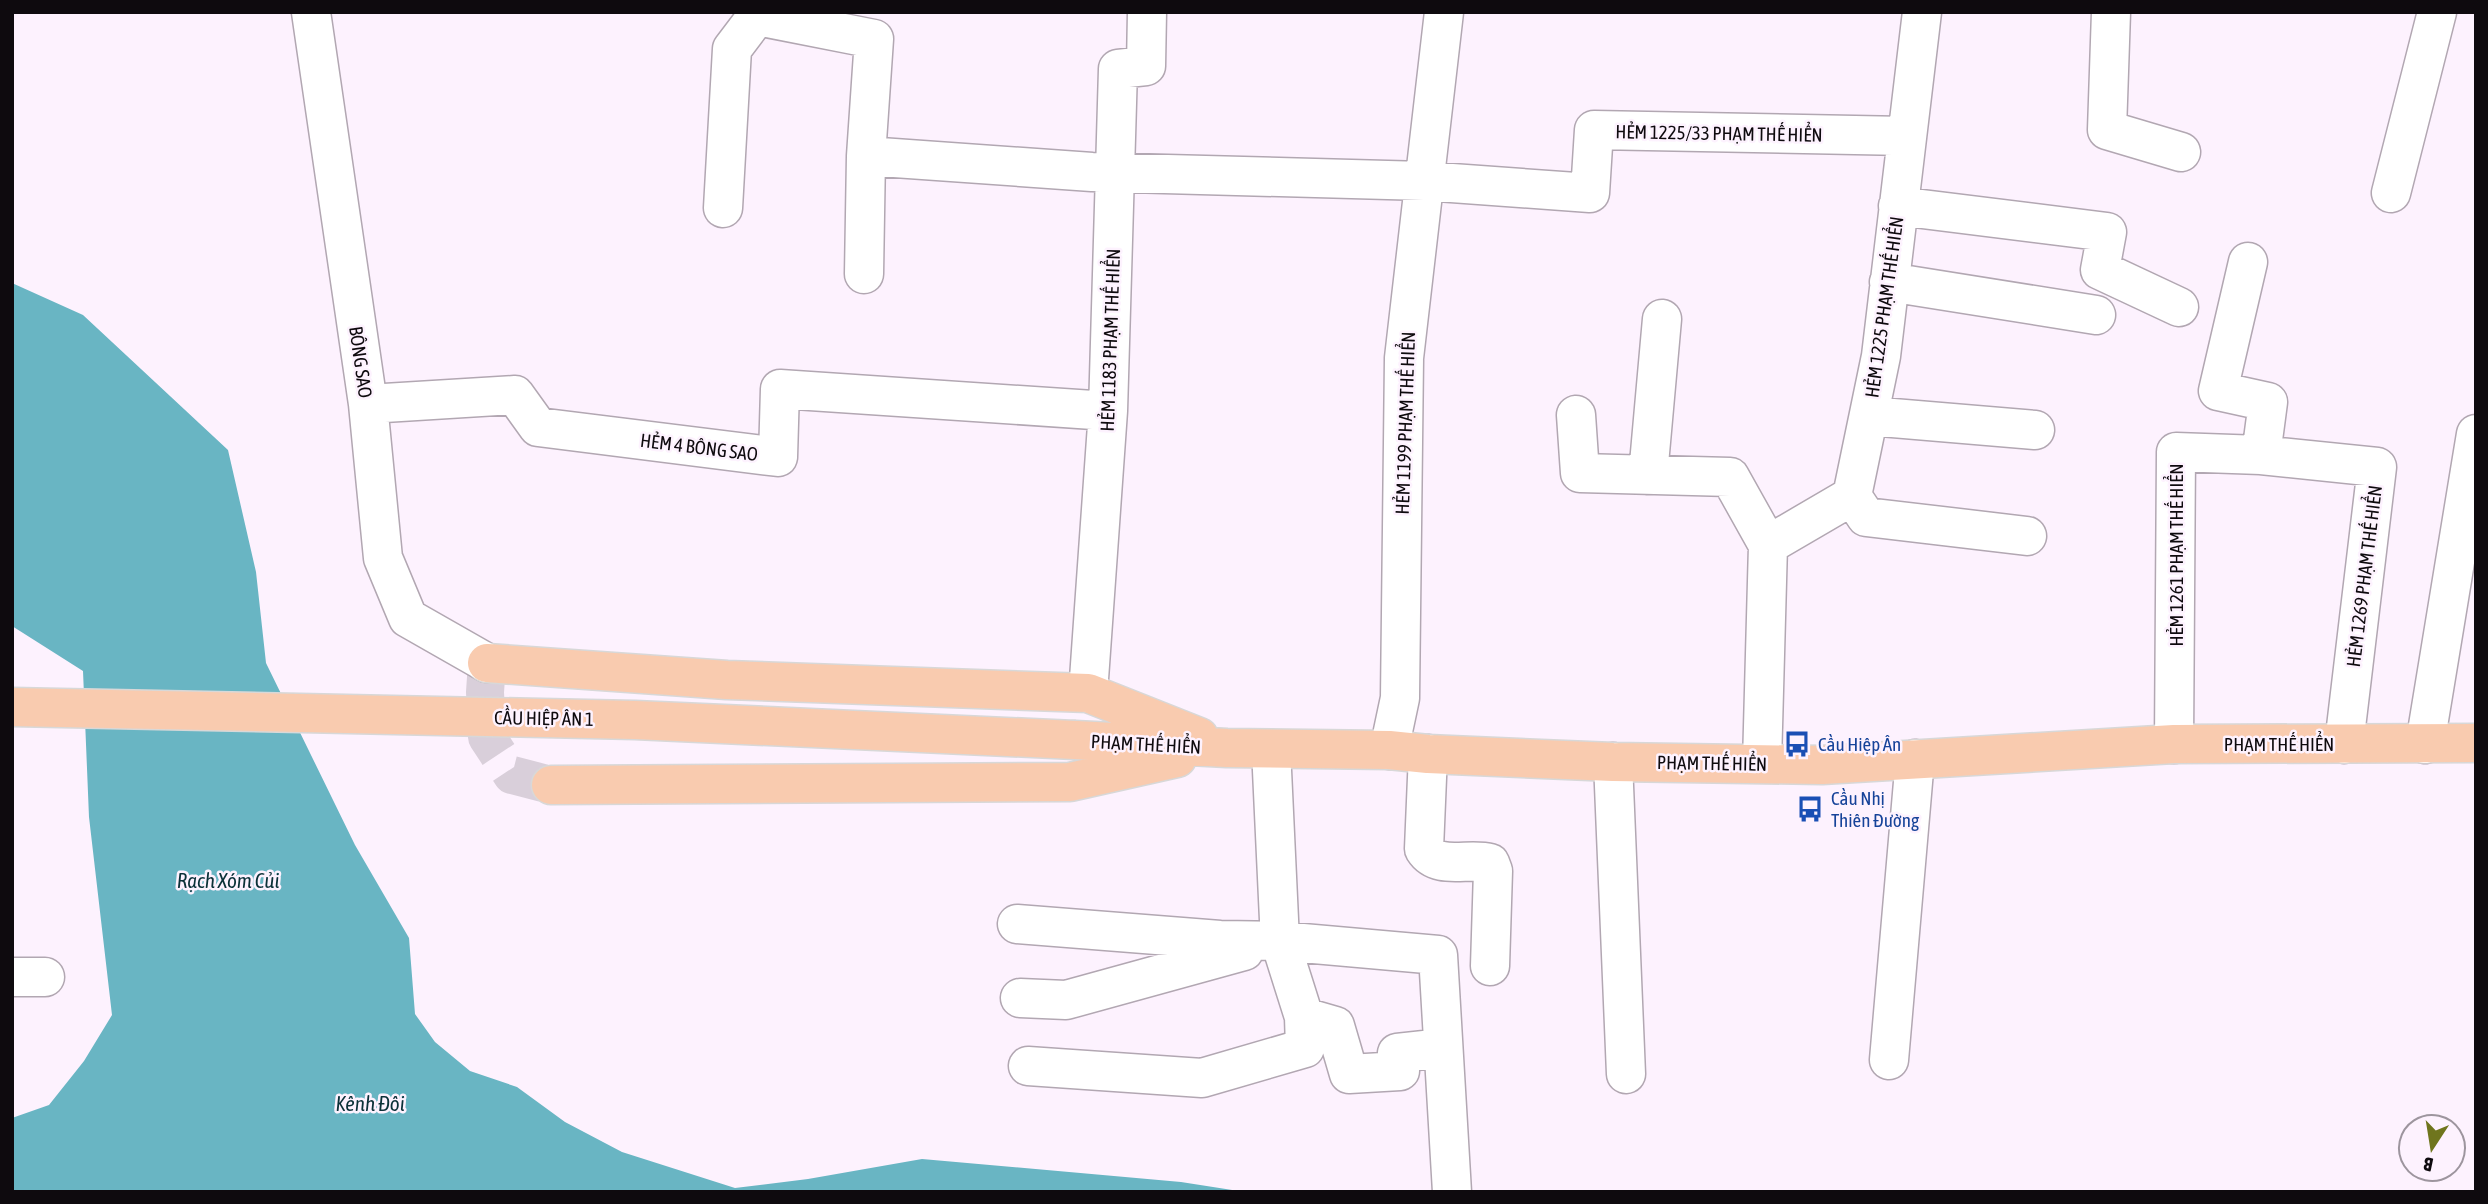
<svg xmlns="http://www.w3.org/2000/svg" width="2488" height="1204" font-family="'Asap Condensed',sans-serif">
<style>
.water{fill:#69b5c3}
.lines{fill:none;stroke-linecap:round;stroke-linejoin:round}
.major-tunnel{stroke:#d9cfda;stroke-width:38;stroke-dasharray:38 19;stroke-linecap:butt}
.minor-casing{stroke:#b2a7b2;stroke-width:41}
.major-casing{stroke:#d8d8d8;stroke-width:41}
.minor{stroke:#fff;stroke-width:38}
.major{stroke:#f9cbaf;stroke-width:38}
.major-bridge-casing{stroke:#d8d8d8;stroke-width:41;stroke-linecap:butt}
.major-bridge{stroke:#f9cbaf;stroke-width:38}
.labels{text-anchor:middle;stroke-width:5;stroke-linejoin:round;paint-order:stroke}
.street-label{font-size:19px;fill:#0e0a0e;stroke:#fdf2fe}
.transit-label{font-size:19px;fill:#164399;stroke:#fdf2fe;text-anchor:start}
.water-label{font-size:21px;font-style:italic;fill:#0b3138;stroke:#fdf2fe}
</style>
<rect width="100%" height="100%" fill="#fdf2fe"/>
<path class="water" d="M12 283 83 315 228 450 256 572 266 663 355 845 409 938 415 1014 435 1042 470 1071 517 1087 565 1122 622 1152 735 1188 808 1179 922 1159 1181 1182 1245 1192H12V1118L49 1105 84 1061 112 1015 89 817 83 671 12 626Z"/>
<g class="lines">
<path class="major-tunnel" d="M487 663 485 692 487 737 512 775 551 785"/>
<g class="minor-casing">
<path id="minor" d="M311 12 368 404 383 558 408 618 487 663
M757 12V16L874 39 866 156 1092 172 1424 181 1590 193 1594 130 1906 136
M2111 12 2107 130 2181 152
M2391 193 2437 12
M1898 206 2107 232 2100 270 2179 307
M723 208 732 49 757 16
M2248 262 2218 391 2268 402 2261 455 2377 467 2344 744
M864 274 866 156
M1889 282 2096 315
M368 404 515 395 538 427 778 457 780 389 1108 411
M1576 415 1580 473 1730 477 1768 545
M1869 416 2035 430
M1648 475 1662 319
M1852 496 1866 517 2027 536
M1088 693 1108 411 1118 69 1146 66 1147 12
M2174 744 2176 452 2261 455
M2425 744 2476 434
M1271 749 1280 941 1304 1017
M1389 750 1400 698 1404 358 1444 12
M1428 754 1424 849C1438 871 1468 857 1490 863L1493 871 1490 966
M1613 762 1626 1074
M1762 763 1768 545 1852 496 1881 356 1922 12
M1017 924 1220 940 1280 941 1438 955 1452 1192
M12 977H45
M1020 998 1066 1000 1244 951
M1889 1060 1915 759
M1028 1066 1202 1078 1305 1048 1304 1017 1335 1026 1349 1074 1400 1071 1397 1053 1443 1048"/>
</g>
<g class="major-casing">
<path id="major" d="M487 663 727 680 1088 693 1199 737
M1075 740 1227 748 1389 750 1428 754 1613 762 1822 765 2174 744 2476 743
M551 785 1070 782 1177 758"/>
</g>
<use href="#minor" class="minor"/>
<use href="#major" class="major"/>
<g class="major-bridge-casing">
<path id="major-bridge" d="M12 707 635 720 1075 740"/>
</g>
<use href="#major-bridge" class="major-bridge"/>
</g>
<defs>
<g id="bus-bare" transform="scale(2.1)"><path d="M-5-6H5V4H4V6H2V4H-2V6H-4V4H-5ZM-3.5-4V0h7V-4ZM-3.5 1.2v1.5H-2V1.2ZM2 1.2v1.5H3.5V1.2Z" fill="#1a4fb4" stroke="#fdf2fe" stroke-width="2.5" paint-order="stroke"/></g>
</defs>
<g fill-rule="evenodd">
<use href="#bus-bare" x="1797" y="744"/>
<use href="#bus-bare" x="1810" y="809"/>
</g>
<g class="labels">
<g class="street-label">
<text transform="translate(1719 133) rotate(1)" y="7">HẺM 1225/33 PHẠM THẾ HIỂN</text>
<text transform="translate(1884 307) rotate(-82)" y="7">HẺM 1225 PHẠM THẾ HIỂN</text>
<text transform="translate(1110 340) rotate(-88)" y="7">HẺM 1183 PHẠM THẾ HIỂN</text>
<text transform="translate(361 362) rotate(82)" y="7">BÔNG SAO</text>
<text transform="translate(1405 423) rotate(-88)" y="7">HẺM 1199 PHẠM THẾ HIỂN</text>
<text transform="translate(699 447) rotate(7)" y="7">HẺM 4 BÔNG SAO</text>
<text transform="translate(2176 555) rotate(-90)" y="7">HẺM 1261 PHẠM THẾ HIỂN</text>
<text transform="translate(2364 576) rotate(-83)" y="7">HẺM 1269 PHẠM THẾ HIỂN</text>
<text transform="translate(544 718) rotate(1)" y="7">CẦU HIỆP ÂN 1</text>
<text transform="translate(1146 744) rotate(3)" y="7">PHẠM THẾ HIỂN</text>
<text x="2279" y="751">PHẠM THẾ HIỂN</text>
<text transform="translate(1712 763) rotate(1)" y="7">PHẠM THẾ HIỂN</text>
</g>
<g class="transit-label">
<text x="1818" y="751">Cầu Hiệp Ân</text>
<text x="1831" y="805">Cầu Nhị<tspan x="1831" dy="22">Thiên Đường</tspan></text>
</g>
<g class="water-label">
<text x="228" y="888">Rạch Xóm Củi</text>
<text x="370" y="1111">Kênh Đôi</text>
</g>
</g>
<rect width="2488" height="1204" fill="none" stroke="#0e0a0e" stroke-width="28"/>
<g transform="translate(2432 1148) rotate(192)"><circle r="33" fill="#fdf2fe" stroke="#9d959e" stroke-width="2"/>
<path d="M0-5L12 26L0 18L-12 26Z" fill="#6f751d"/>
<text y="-10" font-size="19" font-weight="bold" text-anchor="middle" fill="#0e0a0e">B</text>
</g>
</svg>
